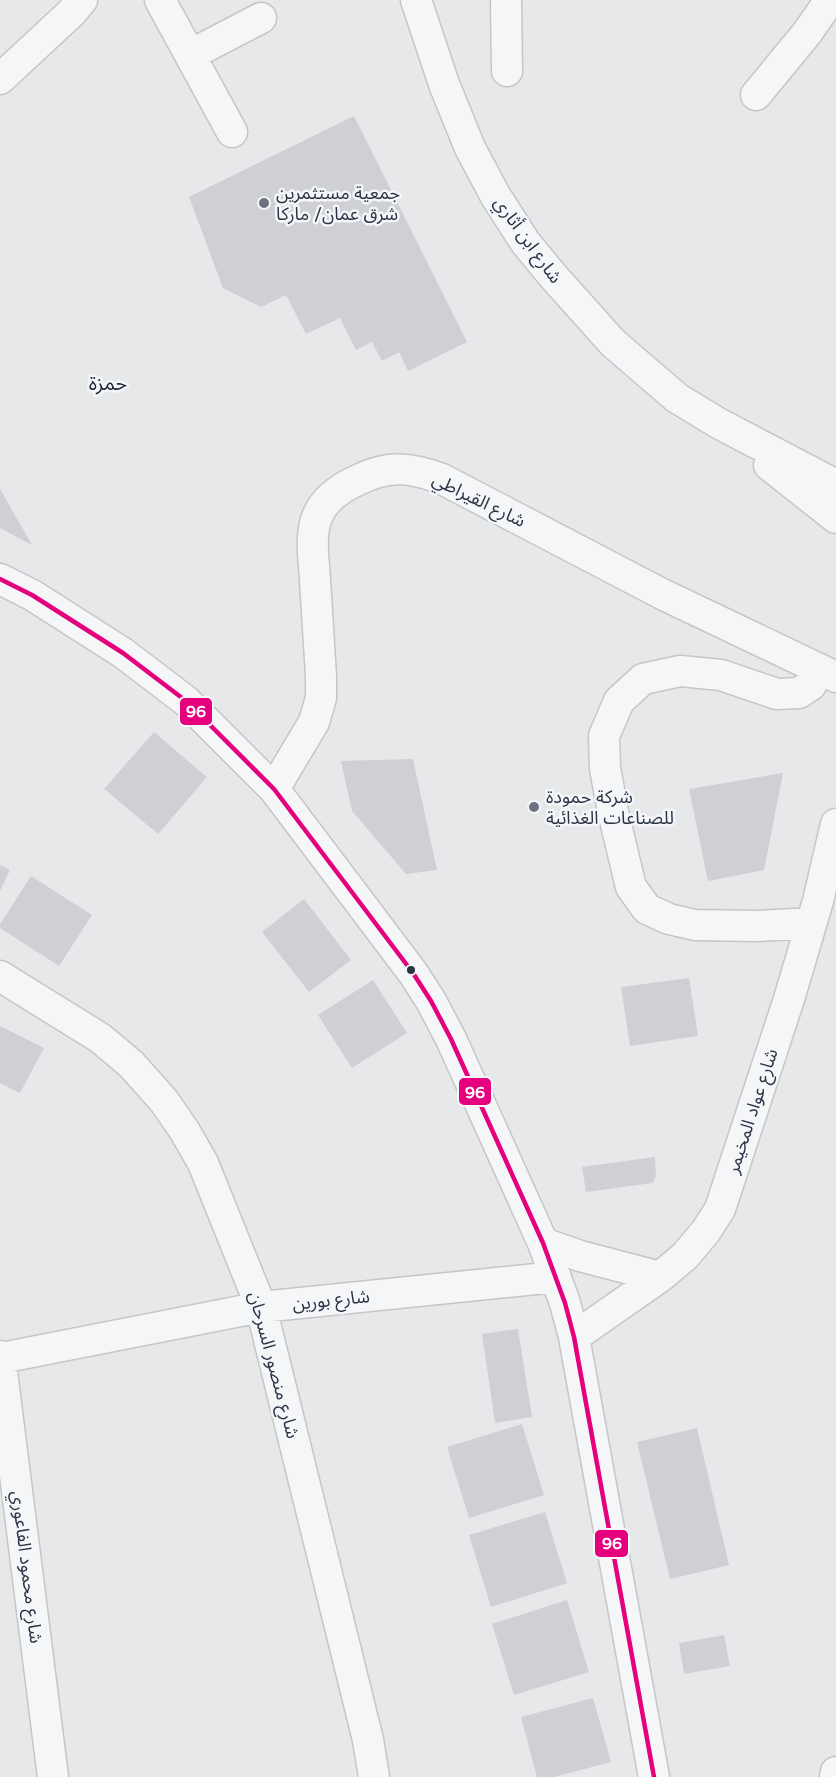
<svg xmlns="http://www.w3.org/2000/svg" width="836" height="1777" font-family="'Varela Round','Noto Sans Arabic',sans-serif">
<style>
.building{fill:#ced0d3}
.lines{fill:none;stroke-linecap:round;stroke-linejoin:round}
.minor-casing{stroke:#c4c6c8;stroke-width:33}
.minor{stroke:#f5f6f7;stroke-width:30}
.bus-1-casing{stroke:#f4f6f9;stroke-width:9}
.bus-1{stroke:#e5007d;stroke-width:4.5}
.poi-dot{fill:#6c737f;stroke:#f4f6f9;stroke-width:2}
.bus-dot{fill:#2b3445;stroke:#f4f6f9;stroke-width:2}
.labels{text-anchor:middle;stroke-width:5;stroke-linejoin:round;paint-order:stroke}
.poi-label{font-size:18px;fill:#2b3445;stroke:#f4f6f9;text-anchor:start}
.street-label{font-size:18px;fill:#2b3445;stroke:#f4f6f9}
.neighbourhood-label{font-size:20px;fill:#1d2536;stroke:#f4f6f9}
.line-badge{stroke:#f4f6f9;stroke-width:2}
.badge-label{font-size:16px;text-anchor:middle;font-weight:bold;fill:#fff}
</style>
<rect width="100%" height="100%" fill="#e6e8ea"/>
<path class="building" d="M354 116 467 342 408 371 399 352 382 361 372 342 356 350 340 318 306 334 286 295 261 307 223 288 189 197Z
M0 489 32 545 0 528Z
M154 732 207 777 158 834 104 789Z
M413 759 437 870 406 874 352 811 341 761Z
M783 773 764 870 708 881 689 789Z
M0 865 10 870 0 891Z
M31 876 92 915 59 966 0 928V924Z
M304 899 351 960 309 992 262 932Z
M689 978 698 1036 630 1046 621 987Z
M373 980 407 1033 352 1068 318 1015Z
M0 1026 44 1048 20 1093 0 1083Z
M655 1157 656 1176 653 1183 586 1192 582 1167Z
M518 1329 532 1417 495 1423 482 1334Z
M522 1424 544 1495 469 1518 447 1447Z
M697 1428 729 1565 670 1579 637 1442Z
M545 1512 567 1583 491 1607 469 1535Z
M567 1600 589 1672 514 1695 492 1624Z
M724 1635 730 1666 684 1674 679 1643Z
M593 1698 611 1762 554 1777H537L521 1717Z"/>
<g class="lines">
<g class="minor-casing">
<path id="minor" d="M160 0 232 132
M416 0 444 84 470 148 495 195 525 242 553 276 613 343 677 398 718 423 836 485
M506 0 507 71
M190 55 261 18
M0 79 71 13 82 0
M756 95 807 33 830 0
M769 465 836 518
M0 579 32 595 123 653 186 701 274 789 413 973 431 1001 451 1039 543 1243 565 1303 574 1337 654 1777
M274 789 314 722 321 698V676C319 644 317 612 315 580 314 561 310 539 316 520 322 501 340 488 358 480 389 465 410 467 442 479L662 594 836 677
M811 923 758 926 695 925 669 919 647 909 631 887 613 812 605 768 604 736 619 701 643 679 680 671 721 675 777 694 799 693 811 685 819 669
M0 976 100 1038 131 1064 164 1101 184 1130 203 1163 261 1307 368 1740 374 1777
M543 1243 580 1256 660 1277
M574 1337 660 1277 685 1256 706 1231 720 1209 789 999 818 901 836 824
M0 1356 53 1777
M1 1358 261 1307 556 1277
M835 1777 836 1772"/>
</g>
<use href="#minor" class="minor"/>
<g class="bus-1-casing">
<path id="bus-1" d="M0 579 32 595 123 653 186 701 274 789 413 973 431 1001 451 1039 543 1243 565 1303 574 1337 654 1777"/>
</g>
<use href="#bus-1" class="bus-1"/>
</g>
<g class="poi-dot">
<circle cx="264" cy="203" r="6"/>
<circle cx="534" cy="807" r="6"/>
</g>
<circle class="bus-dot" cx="411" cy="970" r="5"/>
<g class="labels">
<g class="poi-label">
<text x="276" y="199">جمعية مستثمرين<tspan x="276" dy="21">شرق عمان/ ماركا</tspan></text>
<text x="546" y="803">شركة حمودة<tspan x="546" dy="21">للصناعات الغذائية</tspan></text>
</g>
<g class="street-label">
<text transform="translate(528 240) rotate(54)" y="6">شارع ابن أثاري</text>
<text transform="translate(479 500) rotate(26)" y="6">شارع القيراطي</text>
<text transform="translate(752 1111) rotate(-72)" y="6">شارع عواد المخيمر</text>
<text transform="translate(331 1300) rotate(-6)" y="6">شارع بورين</text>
<text transform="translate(274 1365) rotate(75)" y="6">شارع منصور السرحان</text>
<text transform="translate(27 1567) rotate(83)" y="6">شارع محمود الفاعوري</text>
</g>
<g class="neighbourhood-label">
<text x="108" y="390">حمزة</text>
</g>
</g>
<g class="line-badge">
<rect x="179" y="697" width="34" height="29" rx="6" fill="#e5007d"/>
<rect x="458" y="1077" width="34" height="29" rx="6" fill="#e5007d"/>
<rect x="594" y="1529" width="35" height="29" rx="6" fill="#e5007d"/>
</g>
<g class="badge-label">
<text x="196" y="717">96</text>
<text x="475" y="1098">96</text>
<text x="612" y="1549">96</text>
</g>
</svg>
